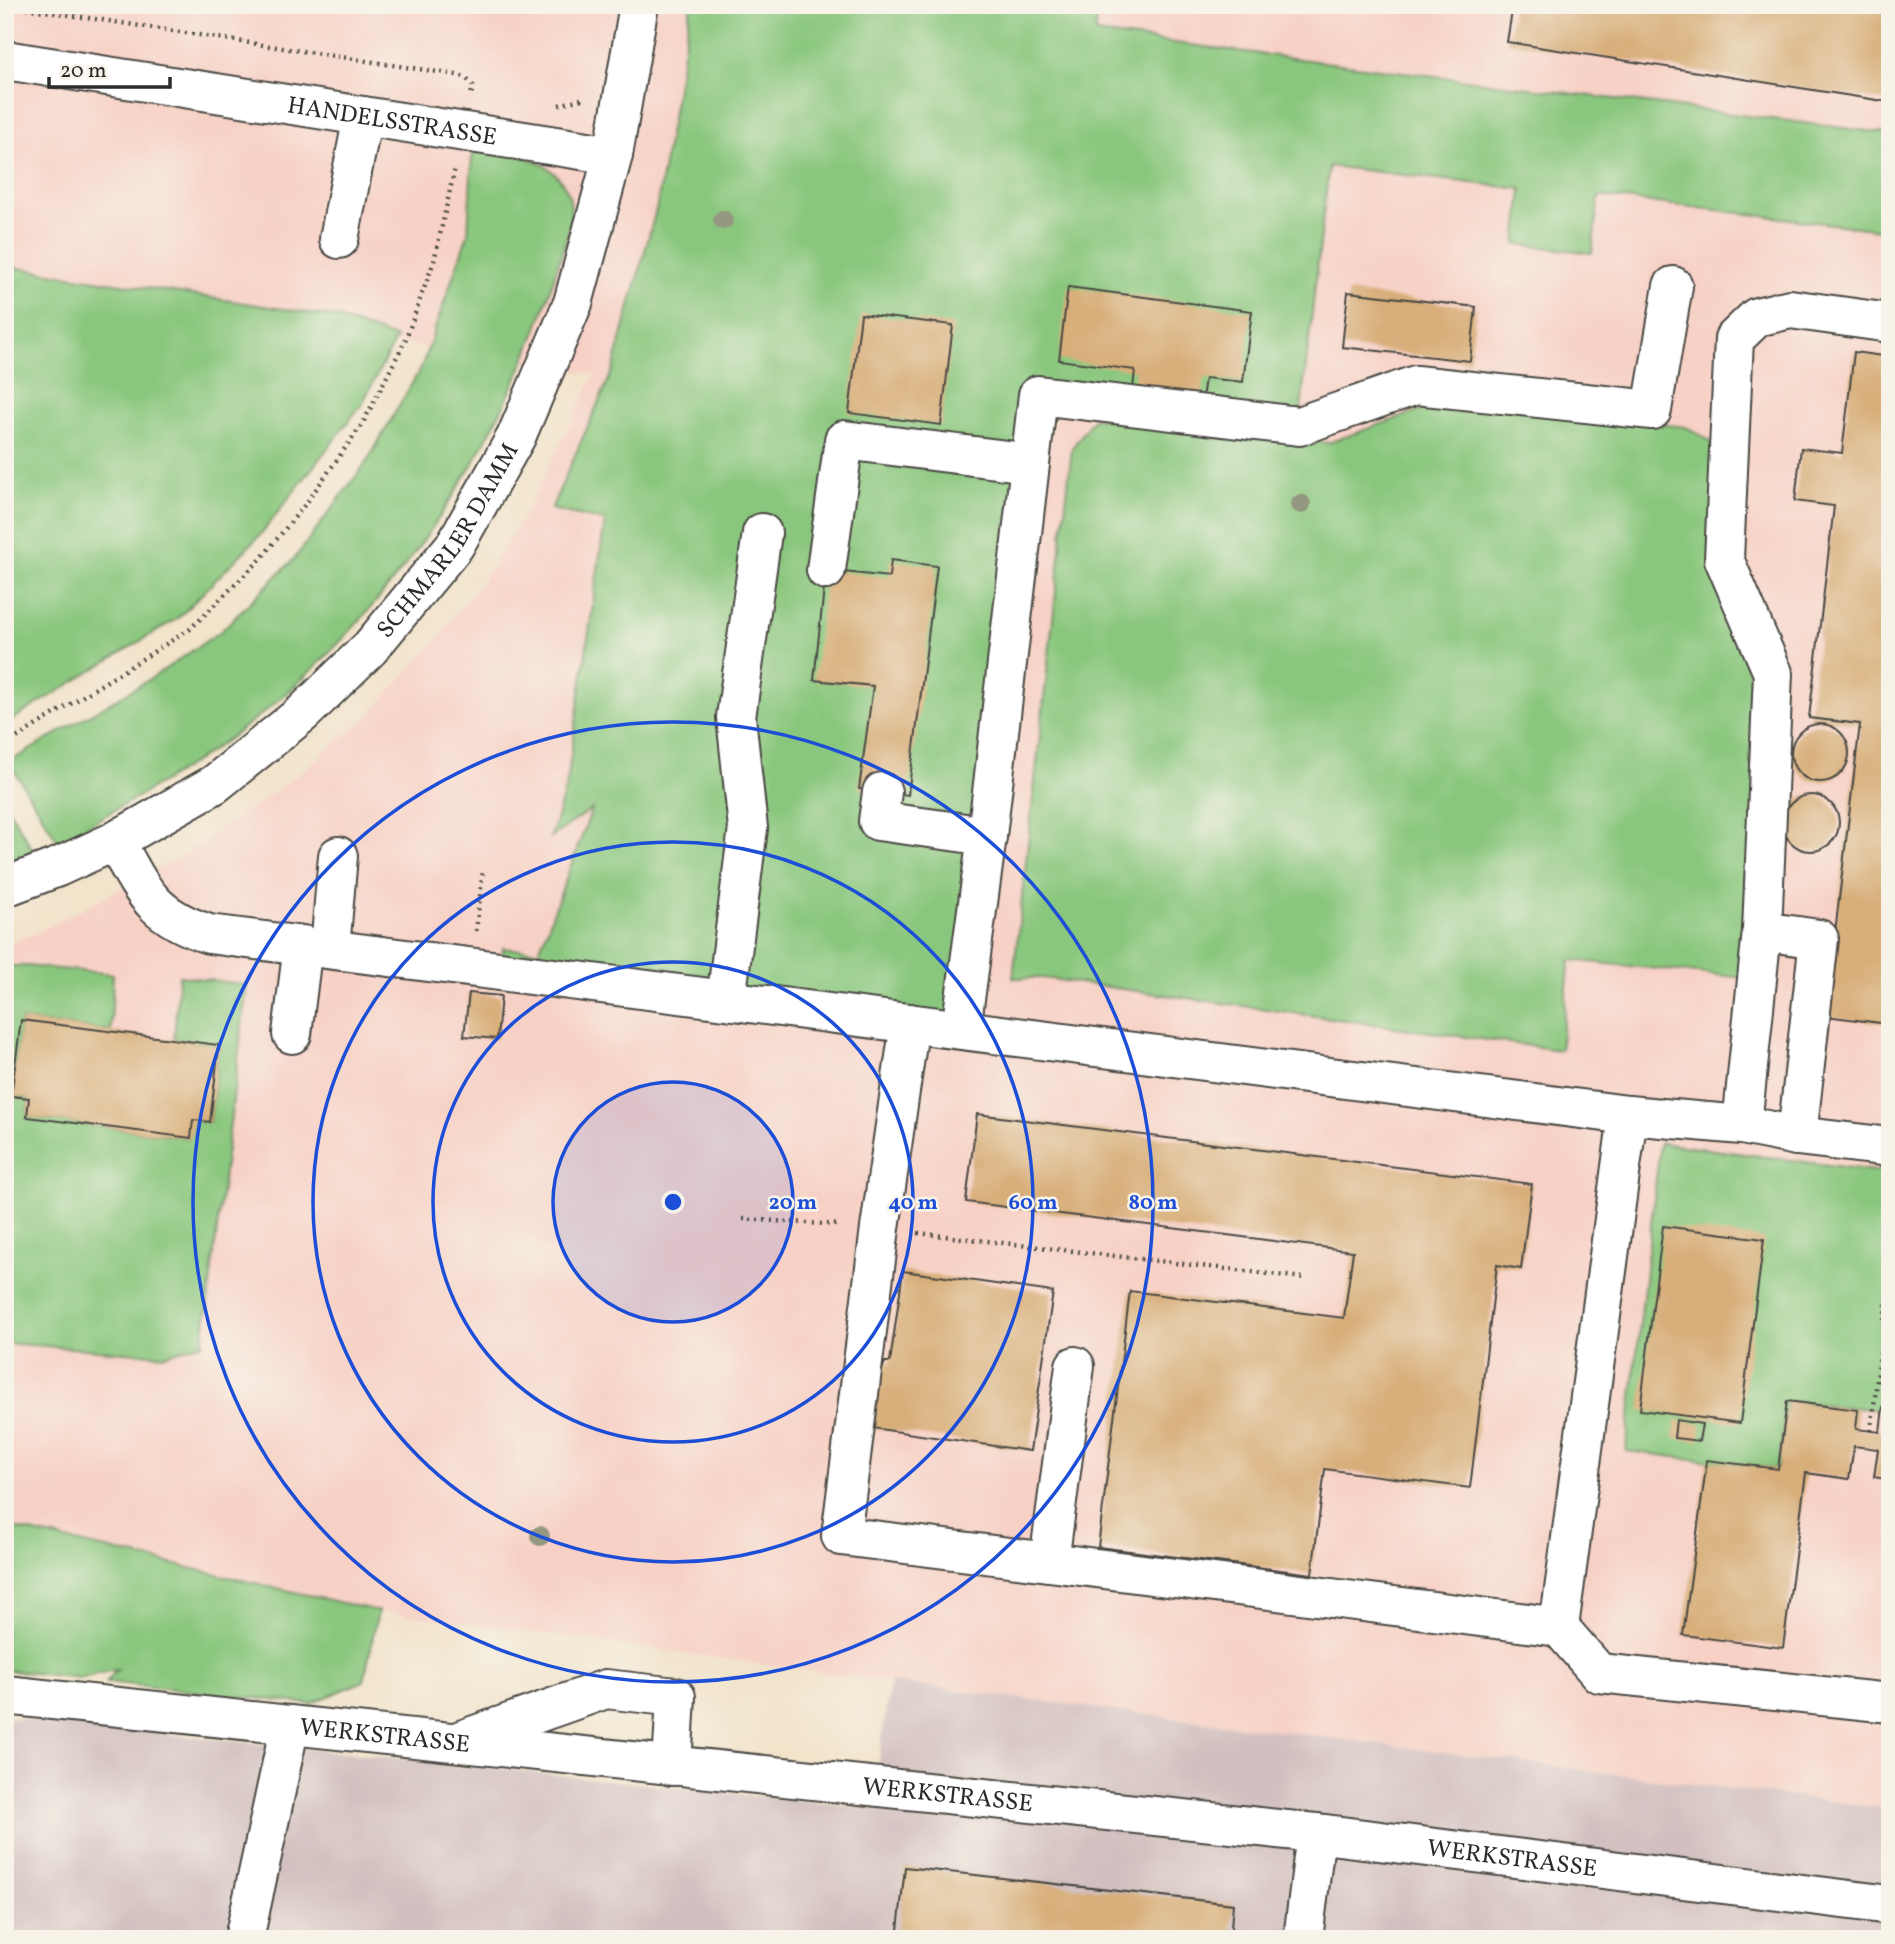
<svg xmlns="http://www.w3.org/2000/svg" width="1895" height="1944" font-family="Vollkorn,serif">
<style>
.built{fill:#f7d1c6}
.industrial{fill:#d2bfbf}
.green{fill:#8ac77e;stroke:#5a7954;stroke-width:2}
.building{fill:#d8af7a}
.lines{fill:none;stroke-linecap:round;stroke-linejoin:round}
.minor-casing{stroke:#494743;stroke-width:42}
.path{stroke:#494743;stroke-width:4.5;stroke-dasharray:2 5;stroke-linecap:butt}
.minor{stroke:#fff;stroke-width:38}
.tree{fill:#949880}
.ring{fill:none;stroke:#1d4ed8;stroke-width:3.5}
.labels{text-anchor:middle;stroke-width:5;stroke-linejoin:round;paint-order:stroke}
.street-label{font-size:24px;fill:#2b2b2b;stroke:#f7f3e8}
.centre{fill:#1d4ed8;stroke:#f7f3e8;stroke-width:3.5}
.ring-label{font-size:21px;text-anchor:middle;font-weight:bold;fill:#1d4ed8;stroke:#f7f3e8;stroke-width:5;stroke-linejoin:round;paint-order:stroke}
</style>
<rect width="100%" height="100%" fill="#f7f3e8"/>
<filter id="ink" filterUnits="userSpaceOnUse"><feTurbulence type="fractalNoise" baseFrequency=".0143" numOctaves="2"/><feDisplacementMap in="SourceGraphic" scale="14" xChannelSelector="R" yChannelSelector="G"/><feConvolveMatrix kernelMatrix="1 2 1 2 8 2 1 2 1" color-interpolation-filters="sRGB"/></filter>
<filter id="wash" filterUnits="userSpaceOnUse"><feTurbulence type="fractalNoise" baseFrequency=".00686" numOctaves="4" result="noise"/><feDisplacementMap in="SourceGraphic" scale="28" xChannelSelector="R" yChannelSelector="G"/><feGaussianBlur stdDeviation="1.57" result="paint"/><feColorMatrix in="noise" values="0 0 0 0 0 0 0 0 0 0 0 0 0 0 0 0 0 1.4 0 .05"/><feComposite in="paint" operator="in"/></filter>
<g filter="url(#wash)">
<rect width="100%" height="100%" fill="#f2e3ca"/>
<path class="built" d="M5 5H1890V1809L890 1682 378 1611 5 1526V943L33 935 180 857 285 785 365 719 433 644 488 573 527 510 595 374 5 282Z"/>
<path class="industrial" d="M890 1682 1890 1809V1939H5V1717L872 1808Z"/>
<path class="green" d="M691 5H1097L1096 33 1890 134V231L1599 196 1592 253 1516 244 1522 189 1329 166 1299 426 1039 395 961 1029 502 970 503 948 539 951 592 809 551 837 567 783 605 521 551 509 613 370 657 206Z
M482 147C515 154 552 158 567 191 578 216 564 244 557 268 511 425 416 575 296 685 224 750 142 795 58 842L9 762 152 678 221 631 295 558 368 460 422 366 468 234 472 156Z
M5 266 335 317 396 338 362 404 261 534 178 618 5 724Z
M1446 401 1686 427 1719 446 1763 670 1745 978 1570 960 1560 1050 1043 978H1013L1072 448 1094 418 1328 443Z
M5 803 34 852 5 861Z
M5 966H26L113 974 111 1031 21 1020 11 1096 29 1098 27 1117 190 1138 193 1120 210 1122 219 1045 174 1039 179 976 247 985 203 1343 164 1355 5 1343Z
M1660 1143 1890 1173V1411L1787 1401 1778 1469 1626 1451Z
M5 1526 378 1611 364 1681 310 1704 106 1682 118 1669 81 1678 5 1670Z"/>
<g id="blocks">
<path class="building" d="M1146 5H1176L1175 11Z
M1513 5H1890V102L1507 42Z
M1068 287 1252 311 1243 382 1205 378 1201 406 1132 397 1135 370 1059 360Z
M1348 292 1476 307 1470 361 1342 347Z
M861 314 953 325 941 425 849 413Z
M1854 352 1890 357 1889 1024 1825 1016 1860 724 1809 718 1834 506 1795 501 1801 448 1842 453Z
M891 560 937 566 908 795 859 789 873 686 814 680 826 570 889 577Z
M1791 753a29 29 0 1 1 58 0a29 29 0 1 1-58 0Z
M1783 823a28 28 0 1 1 56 0a28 28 0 1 1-56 0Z
M469 993 501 996 497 1039 464 1036Z
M21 1020 219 1045 210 1122 193 1120 191 1138 27 1117 29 1098 11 1096Z
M977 1114 1532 1184 1521 1269 1497 1265 1470 1488 1325 1469 1312 1574 1098 1547 1130 1291 1344 1318 1353 1251 966 1202Z
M1663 1226 1764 1239 1740 1423 1640 1410Z
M903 1271 1053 1292 1030 1451 859 1426 885 1362H890Z
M1787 1401 1858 1410 1856 1429 1880 1432 1883 1407 1890 1408V1480L1874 1477 1878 1449 1854 1446 1849 1479 1806 1473 1783 1648 1683 1635 1707 1460 1778 1469Z
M1676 1420 1702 1424 1699 1441 1674 1438Z
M905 1867 1233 1904 1230 1939H897Z"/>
</g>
</g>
<g filter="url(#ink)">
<use href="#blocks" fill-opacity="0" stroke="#494743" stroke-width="2"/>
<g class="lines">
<g class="minor-casing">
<g id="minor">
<path id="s1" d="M5 60 613 155"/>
<path d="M339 239 363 116"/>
<path d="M826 570 844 440 1030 463"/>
<path d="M882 792 878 821 987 836"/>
<path d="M115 841C143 890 150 915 209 934L1628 1115 1742 1125 1797 1136 1890 1147"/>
<path id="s2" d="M5 887 58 867 115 841 215 784 303 713 370 648 455 545 516 437 573 303 613 155 639 5"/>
<path d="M1762 931 1819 939 1797 1136"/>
<path d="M330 948 338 856"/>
<path d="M726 1000 748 828 736 717 762 533"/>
<path d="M910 1023 880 1228 841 1536 1049 1562 1075 1366"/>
<path d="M961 1029 987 836 1038 395 1299 426 1416 385 1652 410 1673 286"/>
<path d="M292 1034 303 945"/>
<path d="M1628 1115 1559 1627 1599 1673 1890 1703"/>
<path d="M1742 1125 1762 931 1773 673 1724 559 1734 339 1757 317 1790 309 1890 323"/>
<path d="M1049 1562 1559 1627"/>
<path id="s3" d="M5 1695 1316 1833 1890 1905"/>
<path d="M461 1740 606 1689 676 1697 672 1766"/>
<path d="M244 1939 290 1725"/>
<path d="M1303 1939 1316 1833"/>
</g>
</g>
<path class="path" d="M5 5 457 75 465 77 473 86 471 95
M559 105 581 99 583 96
M5 745 190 629 259 561 307 502 363 423 405 341 434 261 455 168
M476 931 483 870
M743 1219 840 1225
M918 1233 1304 1278
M1871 1431 1890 1271"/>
<use href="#minor" class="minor"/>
</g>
<g class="tree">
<circle cx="723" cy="220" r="10"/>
<circle cx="1301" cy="504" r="10"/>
<circle cx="540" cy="1536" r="10"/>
</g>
</g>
<circle cx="673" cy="1202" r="120" fill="#1d4ed8" fill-opacity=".12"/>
<g class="ring">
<circle cx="673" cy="1202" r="120"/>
<circle cx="673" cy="1202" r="240"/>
<circle cx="673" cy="1202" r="360"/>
<circle cx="673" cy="1202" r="480"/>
</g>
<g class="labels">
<g class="street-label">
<text dy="8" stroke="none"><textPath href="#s1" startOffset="392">HANDELSSTRASSE</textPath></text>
<text dy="8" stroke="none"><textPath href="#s2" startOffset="574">SCHMARLER DAMM</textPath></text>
<text dy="8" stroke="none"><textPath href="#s3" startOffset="382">WERKSTRASSE</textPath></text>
<text dy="8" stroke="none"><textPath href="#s3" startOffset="948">WERKSTRASSE</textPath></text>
<text dy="8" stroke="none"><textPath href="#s3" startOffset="1516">WERKSTRASSE</textPath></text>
</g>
</g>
<circle cx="673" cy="1202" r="10" class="centre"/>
<g class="ring-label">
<text x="793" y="1209">20 m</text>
<text x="913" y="1209">40 m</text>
<text x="1033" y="1209">60 m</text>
<text x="1153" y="1209">80 m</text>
</g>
<rect width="1895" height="1944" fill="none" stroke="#f7f3e8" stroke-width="28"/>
<path d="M49 77v10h121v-10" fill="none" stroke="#2b2b2b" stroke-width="3.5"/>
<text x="60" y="77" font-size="21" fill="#2b2b2b" stroke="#f7f3e8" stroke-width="5" paint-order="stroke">20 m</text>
</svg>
